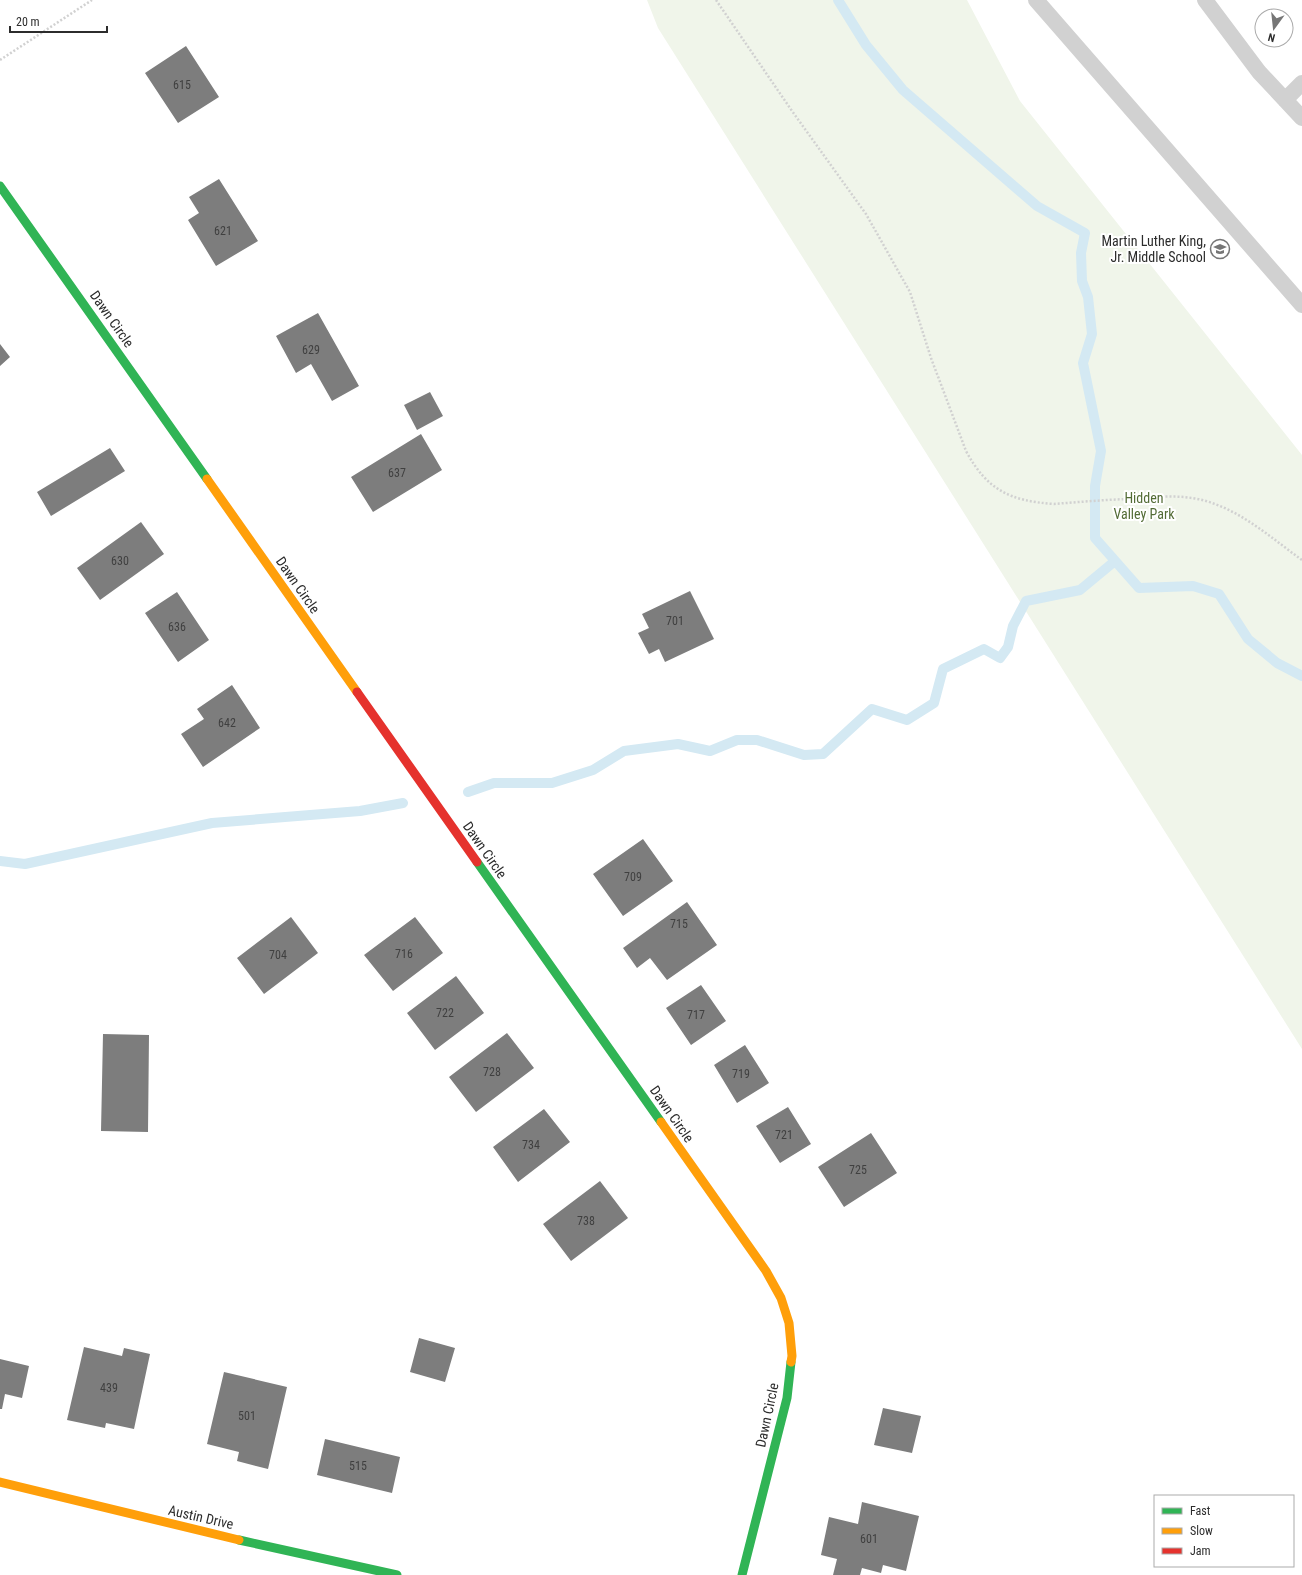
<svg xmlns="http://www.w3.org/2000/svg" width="1302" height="1575" font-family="'Roboto Condensed',sans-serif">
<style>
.green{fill:#f0f5ea}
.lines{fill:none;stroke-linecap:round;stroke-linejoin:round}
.stream{stroke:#d4e9f3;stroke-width:10}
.building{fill:#7d7d7d}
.path{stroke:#d1d1d1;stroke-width:2.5;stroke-dasharray:2 2;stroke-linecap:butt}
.lane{stroke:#d1d1d1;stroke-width:16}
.fast{stroke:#30b455;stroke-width:9}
.slow{stroke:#ff9f0a;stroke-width:9}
.jam{stroke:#e5322d;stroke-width:9}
.labels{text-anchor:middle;stroke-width:4;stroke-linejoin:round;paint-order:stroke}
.number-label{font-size:12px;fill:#404040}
.poi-label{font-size:14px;fill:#2c2c2c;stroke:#fff;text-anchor:end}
.street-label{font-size:14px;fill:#2c2c2c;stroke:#fff}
.park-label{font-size:14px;fill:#536c36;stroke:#fff}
</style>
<rect width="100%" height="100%" fill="#fff"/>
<path class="green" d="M647 0H967L1020 101 1302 455V1049L658 28Z"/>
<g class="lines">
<path class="stream" d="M838 0 866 45 903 90 1037 206 1085 233 1081 253 1082 281 1088 297 1092 334 1083 363 1101 451 1095 486V538L1139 588 1193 586 1219 594 1248 639 1277 663 1302 676
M468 792 494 783H552L593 770 624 751 678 744 710 751 737 740H757L804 755 823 754 872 709 907 720 934 703 943 669 984 649 1000 658 1008 647 1013 626 1026 601 1080 590 1115 561
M0 861 25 864 212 823 360 811 403 803"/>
</g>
<path class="building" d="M186 46 219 97 178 123 145 73Z
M219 179 258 241 216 266 188 220 199 213 189 197Z
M318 313 359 386 332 401 311 364 296 373 276 336Z
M0 344 10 357 0 366Z
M430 392 443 416 417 430 404 405Z
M421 434 442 470 373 512 351 477Z
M110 448 125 471 51 516 37 492Z
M141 522 164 554 100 600 77 568Z
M690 591 714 639 665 662 659 649 649 654 638 633 649 628 642 614Z
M177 592 209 640 178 662 145 613Z
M232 685 260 728 203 767 181 734 204 719 197 709Z
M643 839 673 881 623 916 593 874Z
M687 902 717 945 667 980 650 958 637 968 623 948Z
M291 917 318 953 264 994 237 958Z
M415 917 443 953 393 991 364 955Z
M456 976 484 1013 435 1050 407 1013Z
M701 985 726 1021 691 1045 666 1008Z
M507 1033 534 1068 476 1112 449 1077Z
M103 1034 149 1035 148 1132 101 1131Z
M745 1045 769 1083 737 1103 714 1065Z
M788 1107 811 1144 780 1163 756 1126Z
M544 1109 570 1142 518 1182 493 1147Z
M871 1133 897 1173 844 1207 818 1167Z
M600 1181 628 1218 571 1261 543 1224Z
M419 1338 455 1348 445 1382 410 1372Z
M84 1347 122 1356 124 1348 150 1354 134 1429 106 1423 105 1428 67 1420Z
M0 1359 29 1366 22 1398 5 1394 2 1409H0Z
M224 1372 287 1387 268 1469 237 1461 239 1452 207 1444Z
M883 1408 921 1416 912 1453 874 1445Z
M325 1439 400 1457 392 1493 317 1475Z
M862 1502 919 1516 906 1571 883 1565 881 1573 862 1568 860 1575H833L837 1559 821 1555 829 1517 858 1524Z"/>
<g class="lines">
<path class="path" d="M716 0 792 111 866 214 910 292 931 358 966 451C987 490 1010 501 1054 504 1078 502 1103 500 1127 499 1155 497 1185 493 1212 503 1245 514 1274 540 1302 560
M0 60 92 0"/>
<path class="lane" d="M1036 0 1302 305
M1205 0 1259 72 1302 118
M1285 100 1302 83"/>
<path class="fast" d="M0 186 207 479
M477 862 661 1122
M239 1540 397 1575
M742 1575 787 1398 791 1362"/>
<path class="slow" d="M207 479 357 692
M661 1122 766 1271 781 1298 789 1323 792 1356 791 1362
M0 1482 239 1540"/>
<path class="jam" d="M357 692 477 862"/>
</g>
<defs>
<g id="school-ring" transform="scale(1)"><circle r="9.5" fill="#fff" stroke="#767676" stroke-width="1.5"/><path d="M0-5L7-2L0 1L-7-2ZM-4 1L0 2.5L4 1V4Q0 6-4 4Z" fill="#767676"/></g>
</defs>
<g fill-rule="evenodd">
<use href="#school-ring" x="1220" y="249"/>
</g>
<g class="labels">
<g class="number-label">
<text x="182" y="89">615</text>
<text x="223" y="235">621</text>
<text x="311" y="354">629</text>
<text x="397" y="477">637</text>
<text x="120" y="565">630</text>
<text x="675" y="625">701</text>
<text x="177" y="631">636</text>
<text x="227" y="727">642</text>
<text x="633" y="881">709</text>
<text x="679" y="928">715</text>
<text x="404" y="958">716</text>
<text x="278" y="959">704</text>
<text x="445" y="1017">722</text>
<text x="696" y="1019">717</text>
<text x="492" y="1076">728</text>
<text x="741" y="1078">719</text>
<text x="784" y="1139">721</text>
<text x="531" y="1149">734</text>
<text x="858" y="1174">725</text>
<text x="586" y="1225">738</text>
<text x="109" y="1392">439</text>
<text x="247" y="1420">501</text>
<text x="358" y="1470">515</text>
<text x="869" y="1543">601</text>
</g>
<g class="poi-label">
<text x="1206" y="246">Martin Luther King,<tspan x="1206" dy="16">Jr. Middle School</tspan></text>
</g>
<g class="street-label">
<text transform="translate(112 319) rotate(55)" y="5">Dawn Circle</text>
<text transform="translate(298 585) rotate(55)" y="5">Dawn Circle</text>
<text transform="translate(485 850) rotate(55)" y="5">Dawn Circle</text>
<text transform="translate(672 1114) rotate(55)" y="5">Dawn Circle</text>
<text transform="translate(767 1415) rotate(-78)" y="5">Dawn Circle</text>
<text transform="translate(201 1517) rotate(13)" y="5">Austin Drive</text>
</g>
<g class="park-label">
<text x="1144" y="503">Hidden<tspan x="1144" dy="16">Valley Park</tspan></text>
</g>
</g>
<rect x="1154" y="1495" width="140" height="72" fill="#ffffff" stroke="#ababab"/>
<rect x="1162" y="1508" width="20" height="6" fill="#30b455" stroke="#ababab"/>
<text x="1190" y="1515" font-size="12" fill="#2c2c2c">Fast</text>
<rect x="1162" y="1528" width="20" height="6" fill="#ff9f0a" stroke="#ababab"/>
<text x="1190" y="1535" font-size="12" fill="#2c2c2c">Slow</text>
<rect x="1162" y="1548" width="20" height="6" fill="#e5322d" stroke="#ababab"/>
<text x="1190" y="1555" font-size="12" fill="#2c2c2c">Jam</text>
<g transform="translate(1274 28) rotate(195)"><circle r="19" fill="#ffffff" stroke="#ababab"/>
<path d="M0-3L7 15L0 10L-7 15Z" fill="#767676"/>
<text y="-6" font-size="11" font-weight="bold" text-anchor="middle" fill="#2c2c2c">N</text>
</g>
<path d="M10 26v6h97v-6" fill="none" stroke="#2c2c2c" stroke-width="2"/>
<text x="16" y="26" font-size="12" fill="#2c2c2c" stroke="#ffffff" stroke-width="3" paint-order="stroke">20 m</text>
</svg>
